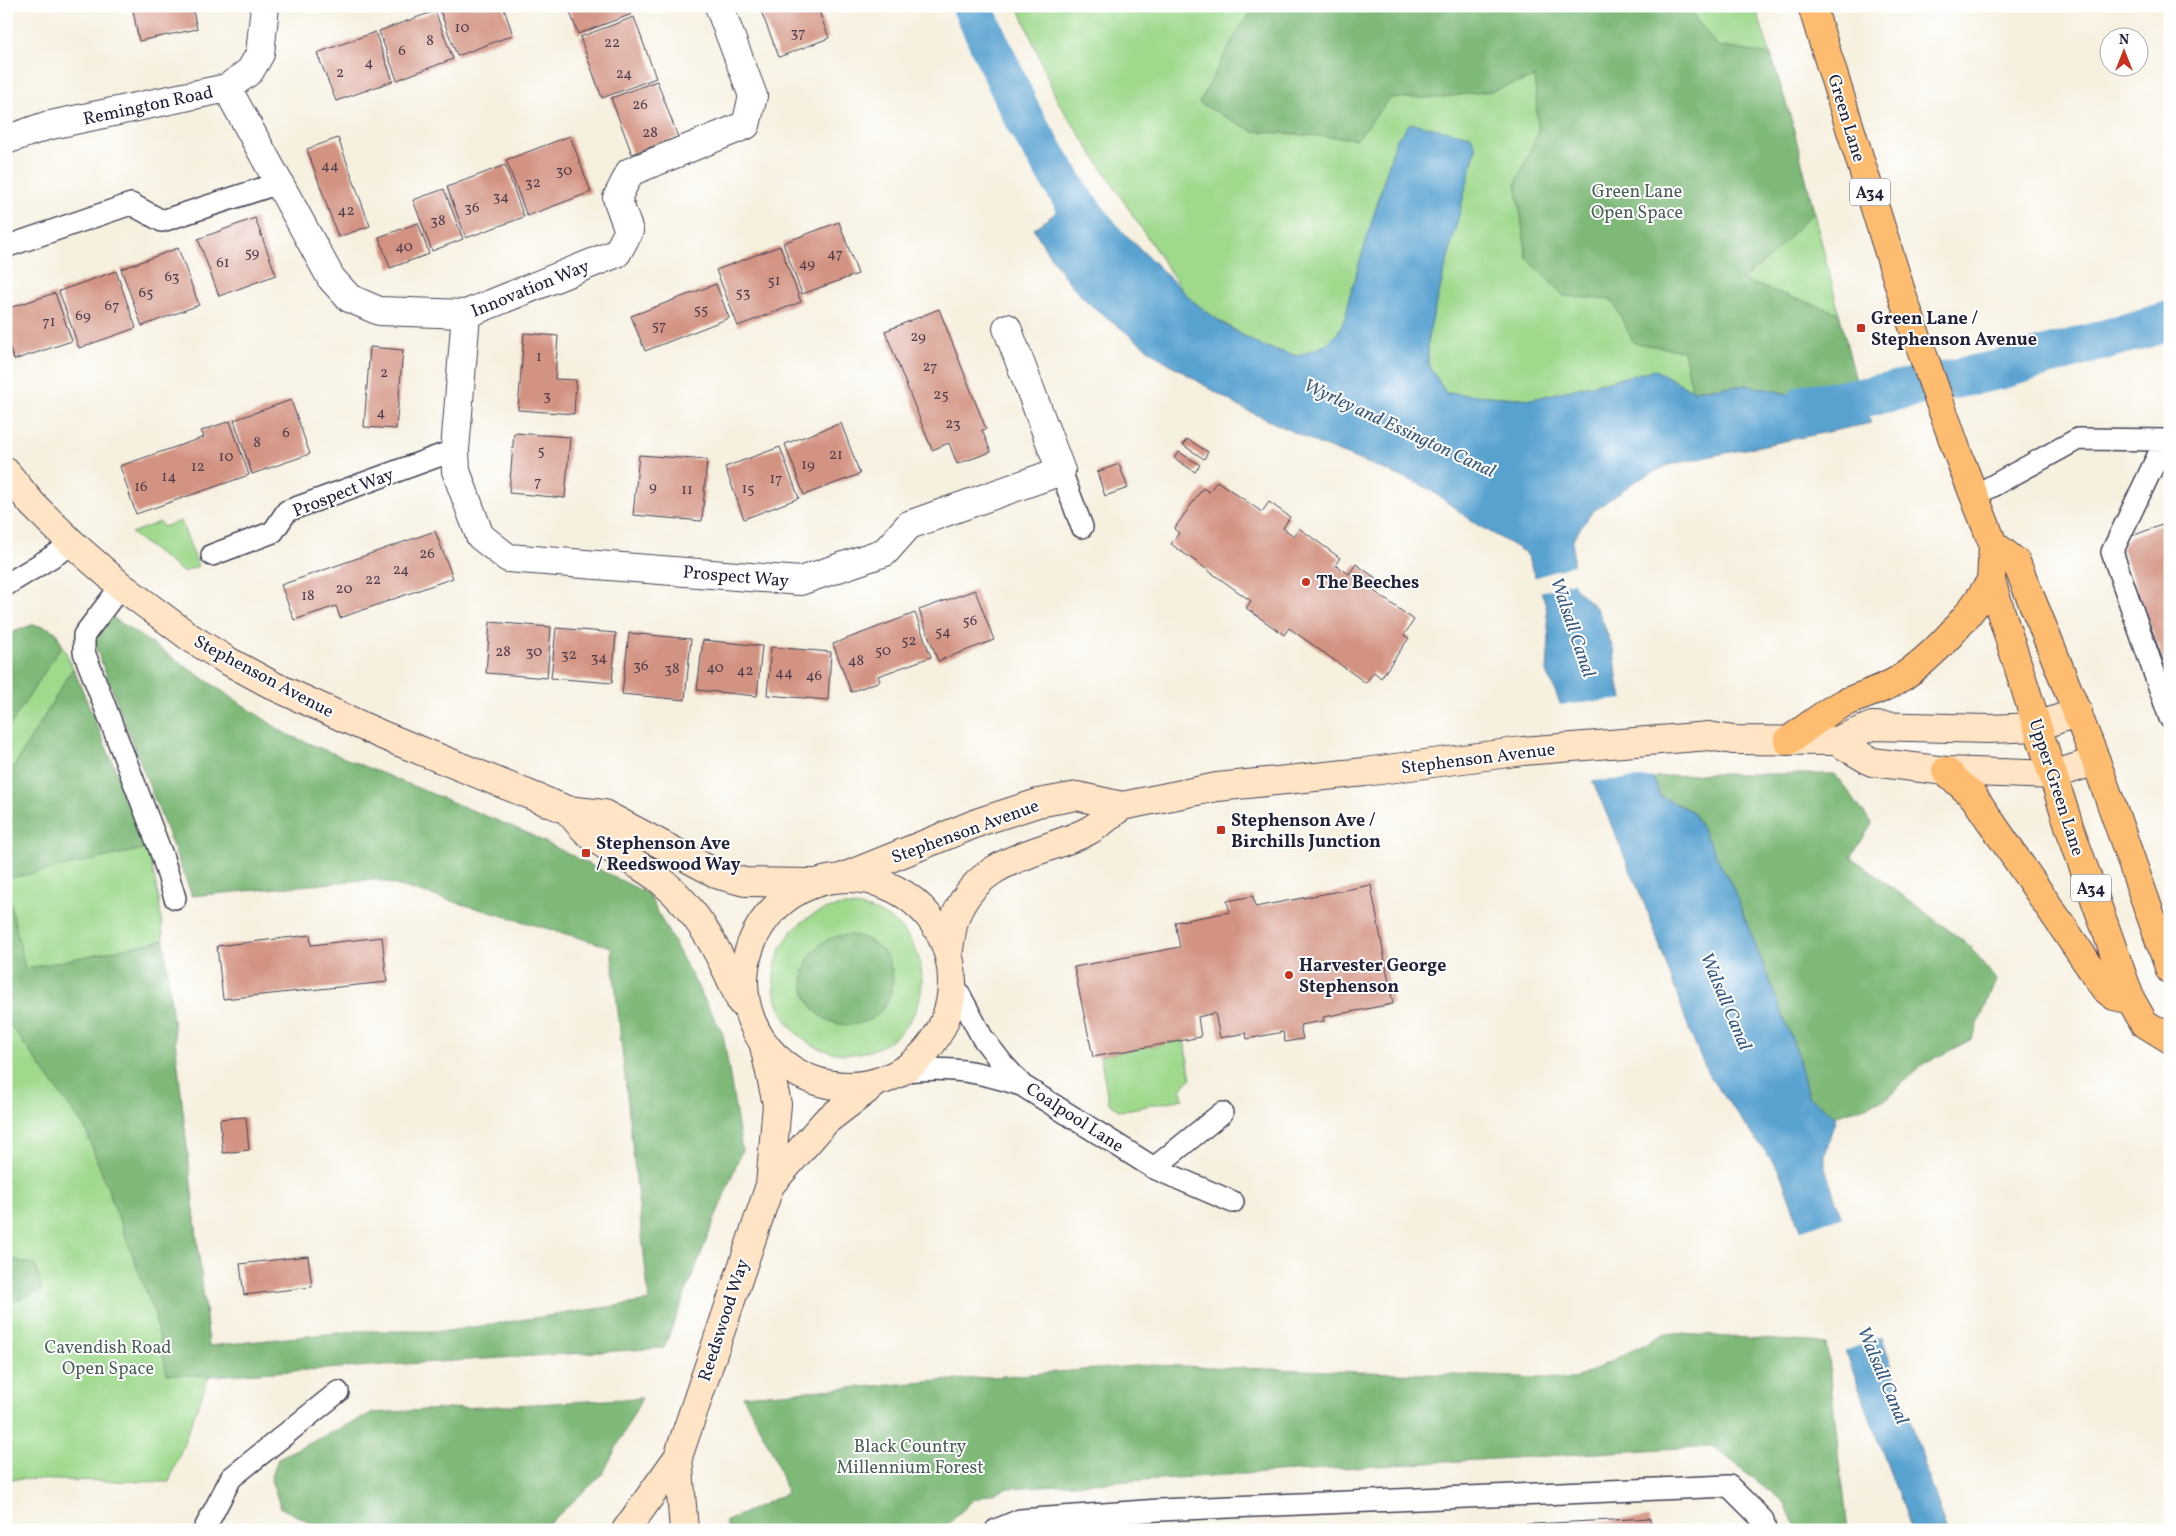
<svg xmlns="http://www.w3.org/2000/svg" width="2176" height="1536" font-family="Vollkorn,serif">
<style>
.green{fill:#9ed98c;stroke:#607e64}
.forest{fill:#7eb978;stroke:#506e5a}
.water{fill:#59a2d0;stroke:#3e6286}
.pier{fill:#f6f0df}
.lines{fill:none;stroke-linecap:round;stroke-linejoin:round}
.canal{stroke:#59a2d0;stroke-width:40}
.building{fill:#d39382}
.lane-casing{stroke:#424154;stroke-width:24}
.street-casing{stroke:#424154;stroke-width:30}
.secondary-casing{stroke:#424154;stroke-width:30}
.highway-casing{stroke:#424154;stroke-width:30}
.lane{stroke:#fff;stroke-width:21}
.street{stroke:#fff;stroke-width:28}
.secondary{stroke:#ffe4c6;stroke-width:28}
.highway{stroke:#febc70;stroke-width:28}
.poi-dot{fill:#c8321e;stroke:#fff;stroke-width:2}
.labels{text-anchor:middle;stroke-width:4;stroke-linejoin:round;paint-order:stroke}
.number-label{font-size:15px;fill:#4e3e4d}
.shield{fill:#fff;stroke:#646476;stroke-width:1}
.shield-label{font-size:16px;font-weight:bold;fill:#22223b}
.street-label{font-size:18px;fill:#22223b;stroke:#fff}
.park-label{font-size:18px;fill:#4d6257;stroke:#fff}
.poi-label{font-size:18px;font-weight:bold;fill:#22223b;stroke:#fff;text-anchor:start}
.water-label{font-size:19px;font-style:italic;fill:#3b5c7e;stroke:#fff}
</style>
<rect width="100%" height="100%" fill="#fff"/>
<filter id="ink" filterUnits="userSpaceOnUse"><feTurbulence type="fractalNoise" baseFrequency=".02" numOctaves="2"/><feDisplacementMap in="SourceGraphic" scale="10" xChannelSelector="R" yChannelSelector="G"/><feConvolveMatrix kernelMatrix="1 2 1 2 8 2 1 2 1" color-interpolation-filters="sRGB"/></filter>
<filter id="wash" filterUnits="userSpaceOnUse"><feTurbulence type="fractalNoise" baseFrequency=".0096" numOctaves="4" result="noise"/><feDisplacementMap in="SourceGraphic" scale="20" xChannelSelector="R" yChannelSelector="G"/><feGaussianBlur stdDeviation="1.12" result="paint"/><feColorMatrix in="noise" values="0 0 0 0 0 0 0 0 0 0 0 0 0 0 0 0 0 1.4 0 .05"/><feComposite in="paint" operator="in"/></filter>
<g filter="url(#wash)">
<rect width="100%" height="100%" fill="#f6f0df"/>
<path class="green" d="M1018 6H1755L1791 119 1860 398 1748 385 1692 390 1655 370 1532 399 1446 393 1428 364V336L1476 148 1396 140 1349 298 1346 316 1337 335 1326 345 1298 356 1261 346 1207 313 1184 293 1057 100Z
M181 521 198 566 183 572 131 533 160 522 163 527Z
M32 625 43 626 56 632 73 668 148 848 159 900 209 1346V1376L169 1482 6 1479V635Z
M774 980a74 74 0 1 1 148 0a74 74 0 1 1-148 0Z
M1184 1040 1191 1078 1181 1089 1183 1099 1120 1111 1109 1103 1100 1056Z"/>
<path class="forest" d="M1256 6H1685L1718 46 1771 55 1791 119 1814 211 1768 259 1741 280 1839 313 1860 398 1797 396 1748 385 1692 390 1684 351 1634 343 1612 300 1564 296 1527 259 1516 183 1538 133 1535 77 1492 91 1436 98H1390L1357 139 1253 131 1199 103 1240 27Z
M112 617 286 734 525 832 648 894 723 1034 742 1150 664 1348 209 1376 167 1374 154 1312 85 1128 6 1019V882L25 969 164 940 209 1346 357 1331H447L649 1301 611 947 375 879 192 896 96 648V631L104 620Z
M32 625C49 626 54 629 62 645L6 732V635Z
M73 668 148 848 6 879V780Z
M1703 774H1835L1872 824 1851 857 1970 946 1996 980 1972 1039 1922 1065 1886 1099 1836 1116 1808 1097 1797 1052 1733 888 1693 812 1660 796 1653 777Z
M803 980a45 45 0 1 1 90 0a45 45 0 1 1-90 0Z
M6 1257 35 1265 42 1290 6 1304Z
M1666 1333 1826 1343 1848 1530H1798L1797 1525 1781 1500 1713 1446 1008 1488 973 1500 942 1530H728L725 1522 787 1493 774 1455 743 1396 1148 1365 1576 1379Z
M642 1398 602 1475 542 1530H325L281 1508 271 1480 278 1458 372 1413Z"/>
<path class="water" d="M1410 123 1471 136 1476 148 1428 336V364L1446 393 1532 399 1655 370 1692 390 1748 385 1797 396 1860 398 1871 423 1668 465 1634 482 1592 512 1573 539V586L1598 610 1614 651 1618 685 1660 796 1693 812 1733 888 1797 1052 1808 1097 1836 1116 1825 1155V1168L1947 1530H1911L1779 1170 1709 1076 1690 1032 1649 915 1547 672 1549 637 1546 605 1526 553 1475 523 1429 489 1415 482 1319 444 1240 407 1157 356 1087 302 1068 281 1046 250 1034 229 1073 200 1089 191 1116 225 1194 302 1222 323 1261 346 1298 356 1326 345 1337 334 1346 316 1349 298 1396 140Z"/>
<path class="pier" d="M1576 564V581L1540 592 1534 578Z
M1626 699 1656 777 1591 781 1558 705Z
M1844 1216 1883 1336 1844 1351 1799 1231Z"/>
<g class="lines">
<path class="canal" d="M972 6 1024 119 1073 200 1107 244
M1806 404 1860 398 1998 370 2170 321"/>
</g>
<g id="blocks">
<path class="building" d="M132 6H192L197 29 139 41Z
M443 6H503L513 35 457 56 439 8Z
M568 6H629L632 14 578 34Z
M759 6H817L829 38 779 57Z
M435 11 453 59 397 80 379 31Z
M634 17 656 78 602 98 580 37Z
M375 32 393 81 336 101 317 53Z
M657 81 678 137 632 154 611 98Z
M570 136 591 192 527 216 506 160Z
M338 138 370 226 338 237 307 149Z
M505 165 524 217 466 238 447 187Z
M444 189 463 239 432 251 413 200Z
M255 218 276 275 219 296 198 239Z
M839 222 858 274 802 294 783 243Z
M418 223 429 254 390 268 379 237Z
M780 246 801 302 738 326 716 270Z
M178 248 199 305 142 326 121 269Z
M116 271 136 328 79 348 59 291Z
M716 284 729 318 645 351 631 316Z
M55 293 72 341 14 360 6 338V309Z
M939 309 986 429 982 430 991 452 957 464 949 443 932 450 885 331Z
M524 333 558 336 555 379 576 380 574 414 518 410Z
M370 347 403 350 396 429 364 427Z
M291 400 310 454 252 474 234 420Z
M230 421 249 475 136 514 120 466 204 437 201 431Z
M841 423 860 474 804 495 785 444Z
M514 433 570 437 565 498 509 493Z
M1187 439 1208 452 1204 459 1183 445Z
M780 447 799 498 744 519 725 467Z
M1179 452 1200 465 1195 472 1174 458Z
M639 455 707 460 702 521 633 515Z
M1119 464 1128 488 1105 496 1097 472Z
M1217 481 1262 512 1269 502 1290 517 1283 528 1294 536 1299 528 1340 558 1335 565 1349 574 1356 564 1377 579 1370 588 1414 620 1404 635 1409 638 1381 678 1374 672 1366 683 1289 628 1284 635 1246 608 1251 601 1171 544 1179 533 1174 529 1203 488 1209 492Z
M2170 522V680L2122 548 2129 537Z
M435 531 453 578 340 618 336 606 294 620 281 585Z
M975 590 994 640 938 661 919 610Z
M915 613 931 657 878 676 880 681 851 692 833 644Z
M490 622 551 627 547 678 486 673Z
M556 628 616 633 612 683 551 678Z
M629 633 691 639 685 700 622 694Z
M703 640 762 646 757 696 697 690Z
M771 647 831 652 828 700 767 695Z
M1371 885 1393 1004 1323 1017 1324 1021 1300 1025 1303 1039 1285 1042 1283 1032 1247 1039 1246 1033 1220 1038 1215 1013 1198 1017 1201 1037 1093 1057 1074 967 1180 947 1175 922 1230 912 1227 901 1253 896 1255 907Z
M310 935 311 945 382 937 387 982 223 999 217 946Z
M246 1117 249 1150 223 1153 220 1119Z
M308 1256 312 1287 244 1295 240 1264Z
M1650 1518 1651 1530H1455V1528Z"/>
</g>
</g>
<g filter="url(#ink)">
<use href="#blocks" fill-opacity="0" stroke="#424154" stroke-width="1"/>
<g class="lines">
<g class="lane-casing">
<path id="lane" d="M8 246 131 204 162 221 279 183
M2165 441 2112 552 2170 718
M1061 471 1082 527
M1974 496 2078 439 2170 440
M212 555 273 532 287 511 455 450
M6 585 73 544
M121 586 84 635V652L162 855 175 898
M954 984 982 1037 1002 1063 1023 1086 1154 1168 1233 1202
M905 1071C949 1066 978 1071 1021 1085
M1154 1168 1222 1113
M204 1530 231 1478 338 1392
M996 1530 1020 1520 1159 1510 1729 1486 1763 1520 1765 1530"/>
</g>
<g class="street-casing">
<path id="street" d="M227 88 331 278 349 298 379 311 466 314 617 253 629 231 617 198 630 172 746 125 753 96 719 6
M6 140 46 126 227 88 250 71 260 54 265 6
M466 314 455 450 456 471 480 536 508 558 800 581 885 552 909 525 1061 471 1007 328"/>
</g>
<g class="secondary-casing">
<path id="secondary" d="M6 472 33 505 73 544 121 586 191 638 228 661 276 687 382 735 567 810 604 814 719 875 745 882 814 883
M1836 741 1872 762 1946 771 2053 775 2096 761
M567 810C576 819 584 831 594 838 615 852 638 863 659 879 700 911 721 956 741 1002
M744 982a104 104 0 1 1 208 0a104 104 0 1 1-208 0Z
M841 878 982 821 1038 803 1077 796 1122 806 1217 787 1365 772 1523 751 1709 736 1733 740 1836 741 1872 726 1989 729 2036 727 2078 712
M949 949C951 938 952 925 956 915 981 856 1038 856 1088 831 1100 825 1111 814 1122 806
M770 1185 826 1121 873 1085
M678 1457 684 1530
M626 1530 678 1457 770 1185 777 1104 764 1046"/>
</g>
<g class="highway-casing">
<path id="highway" d="M1812 6 1904 301 1959 457 1993 544 1991 581 2070 829 2131 1000 2144 1023 2170 1039
M1993 544 2016 562 2051 647 2096 761 2170 970
M1788 741C1804 730 1820 716 1838 706 1857 696 1879 692 1898 680 1935 656 1968 618 1991 581
M1946 771 1974 797 2105 989 2114 996 2131 1000"/>
</g>
<use href="#lane" class="lane"/>
<use href="#street" class="street"/>
<use href="#secondary" class="secondary"/>
<use href="#highway" class="highway"/>
</g>
</g>
<g class="poi-dot">
<rect x="1856" y="323" width="10" height="10" rx="2.5"/>
<circle cx="1306" cy="582" r="5"/>
<rect x="1216" y="825" width="10" height="10" rx="2.5"/>
<rect x="581" y="848" width="10" height="10" rx="2.5"/>
<circle cx="1289" cy="975" r="5"/>
</g>
<g class="labels">
<g class="number-label">
<text x="462" y="32">10</text>
<text x="798" y="37">37</text>
<text x="430" y="45">8</text>
<text x="612" y="47">22</text>
<text x="402" y="55">6</text>
<text x="369" y="67">4</text>
<text x="340" y="77">2</text>
<text x="624" y="78">24</text>
<text x="640" y="109">26</text>
<text x="650" y="137">28</text>
<text x="330" y="170">44</text>
<text x="564" y="175">30</text>
<text x="533" y="187">32</text>
<text x="501" y="201">34</text>
<text x="472" y="212">36</text>
<text x="346" y="215">42</text>
<text x="438" y="225">38</text>
<text x="404" y="251">40</text>
<text x="252" y="257">59</text>
<text x="835" y="258">47</text>
<text x="223" y="267">61</text>
<text x="807" y="268">49</text>
<text x="172" y="281">63</text>
<text x="774" y="285">51</text>
<text x="146" y="297">65</text>
<text x="743" y="297">53</text>
<text x="112" y="310">67</text>
<text x="701" y="314">55</text>
<text x="83" y="320">69</text>
<text x="49" y="326">71</text>
<text x="659" y="330">57</text>
<text x="918" y="341">29</text>
<text x="539" y="361">1</text>
<text x="930" y="371">27</text>
<text x="384" y="377">2</text>
<text x="941" y="399">25</text>
<text x="547" y="400">3</text>
<text x="381" y="417">4</text>
<text x="953" y="428">23</text>
<text x="286" y="437">6</text>
<text x="257" y="447">8</text>
<text x="541" y="455">5</text>
<text x="836" y="459">21</text>
<text x="226" y="461">10</text>
<text x="808" y="469">19</text>
<text x="198" y="471">12</text>
<text x="169" y="481">14</text>
<text x="776" y="483">17</text>
<text x="538" y="486">7</text>
<text x="141" y="491">16</text>
<text x="653" y="491">9</text>
<text x="748" y="493">15</text>
<text x="687" y="494">11</text>
<text x="427" y="558">26</text>
<text x="401" y="574">24</text>
<text x="373" y="584">22</text>
<text x="344" y="593">20</text>
<text x="308" y="600">18</text>
<text x="970" y="625">56</text>
<text x="943" y="636">54</text>
<text x="909" y="645">52</text>
<text x="883" y="655">50</text>
<text x="503" y="656">28</text>
<text x="534" y="656">30</text>
<text x="569" y="659">32</text>
<text x="599" y="662">34</text>
<text x="856" y="665">48</text>
<text x="641" y="670">36</text>
<text x="715" y="672">40</text>
<text x="672" y="673">38</text>
<text x="745" y="675">42</text>
<text x="784" y="677">44</text>
<text x="814" y="680">46</text>
</g>
<g class="shield">
<rect x="1850" y="178.5" width="40" height="27" rx="4"/>
<rect x="2071" y="874.5" width="40" height="27" rx="4"/>
</g>
<g class="shield-label">
<text x="1870" y="198">A34</text>
<text x="2091" y="894">A34</text>
</g>
<g class="street-label">
<text transform="translate(148 105) rotate(-12)" y="6">Remington Road</text>
<text transform="translate(1847 118) rotate(73)" y="6">Green Lane</text>
<text transform="translate(530 288) rotate(-22)" y="6">Innovation Way</text>
<text transform="translate(343 492) rotate(-21)" y="6">Prospect Way</text>
<text transform="translate(736 576) rotate(5)" y="6">Prospect Way</text>
<text transform="translate(264 676) rotate(28)" y="6">Stephenson Avenue</text>
<text transform="translate(1478 758) rotate(-7)" y="6">Stephenson Avenue</text>
<text transform="translate(2057 787) rotate(72)" y="6">Upper Green Lane</text>
<text transform="translate(965 831) rotate(-20)" y="6">Stephenson Avenue</text>
<text transform="translate(1075 1117) rotate(33)" y="6">Coalpool Lane</text>
<text transform="translate(723 1320) rotate(-72)" y="6">Reedswood Way</text>
</g>
<g class="park-label">
<text x="1637" y="197">Green Lane<tspan x="1637" dy="21">Open Space</tspan></text>
<text x="108" y="1353">Cavendish Road<tspan x="108" dy="21">Open Space</tspan></text>
<text x="910" y="1452">Black Country<tspan x="910" dy="21">Millennium Forest</tspan></text>
</g>
<g class="poi-label">
<text x="1871" y="324">Green Lane /<tspan x="1871" dy="21">Stephenson Avenue</tspan></text>
<text x="1316" y="588">The Beeches</text>
<text x="1231" y="826">Stephenson Ave /<tspan x="1231" dy="21">Birchills Junction</tspan></text>
<text x="596" y="849">Stephenson Ave<tspan x="596" dy="21">/ Reedswood Way</tspan></text>
<text x="1299" y="971">Harvester George<tspan x="1299" dy="21">Stephenson</tspan></text>
</g>
<g class="water-label">
<text transform="translate(1400 427) rotate(25)" y="7">Wyrley and Essington Canal</text>
<text transform="translate(1574 627) rotate(71)" y="7">Walsall Canal</text>
<text transform="translate(1727 1001) rotate(67)" y="7">Walsall Canal</text>
<text transform="translate(1884 1375) rotate(67)" y="7">Walsall Canal</text>
</g>
</g>
<rect width="2176" height="1536" fill="none" stroke="#fff" stroke-width="25"/>
<g transform="translate(2124 52)"><circle r="24" fill="#ffffff" stroke="#a7a7b1"/>
<path d="M0-4L9 19L0 12L-9 19Z" fill="#c8321e"/>
<text y="-8" font-size="14" font-weight="bold" text-anchor="middle" fill="#22223b">N</text>
</g>
</svg>
